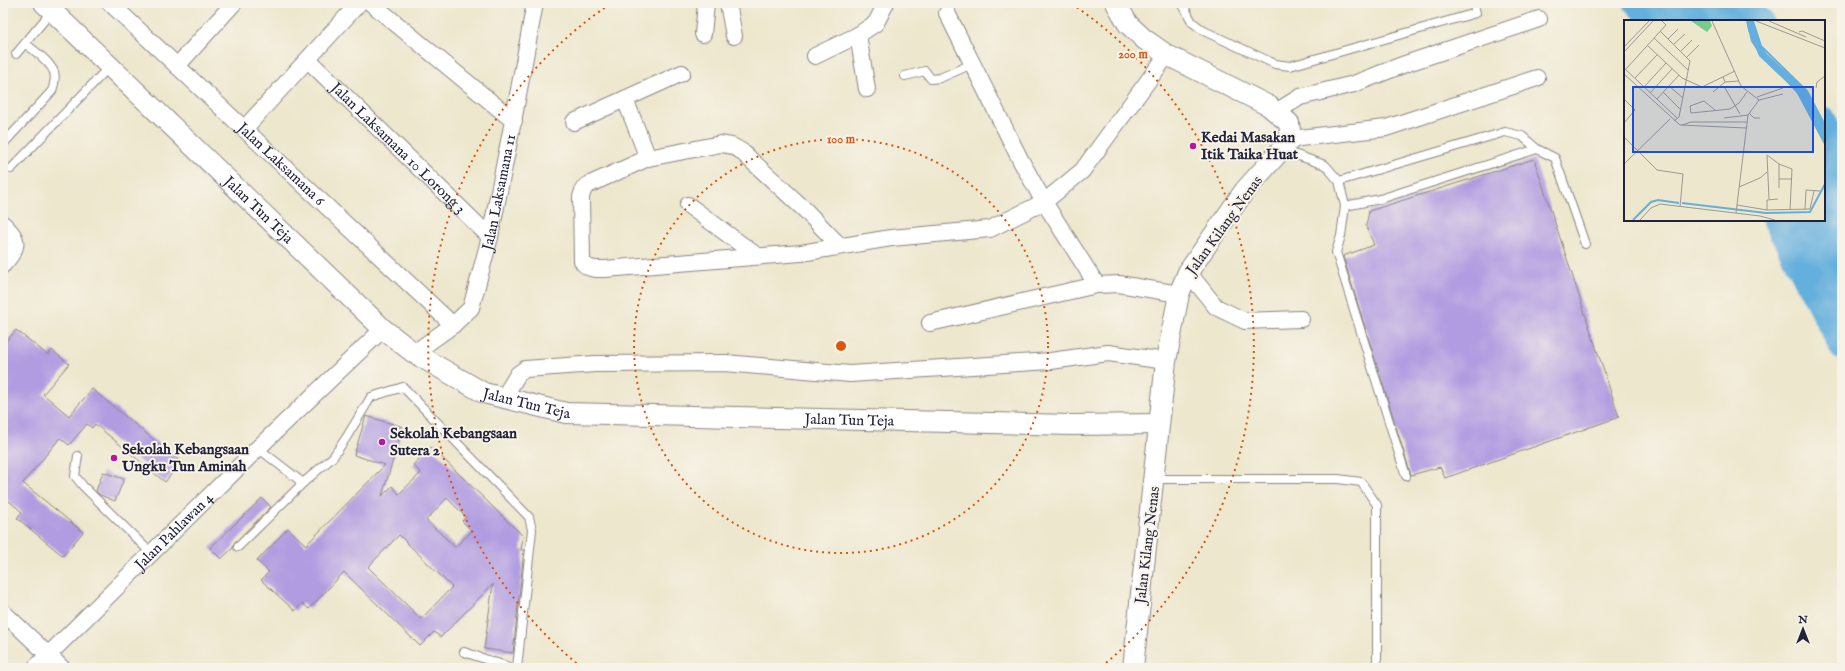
<svg xmlns="http://www.w3.org/2000/svg" width="1845" height="671" font-family="'IM FELL English',serif">
<style>
.water{fill:#64afdd;stroke:#43688c}
.lines{fill:none;stroke-linecap:round;stroke-linejoin:round}
.river{stroke:#64afdd;stroke-width:25}
.building{fill:#b19ce1;fill-rule:evenodd}
.service-casing{stroke:#888484;stroke-width:10}
.minor-casing{stroke:#888484;stroke-width:18}
.tertiary-casing{stroke:#888484;stroke-width:22}
.service{stroke:#fff;stroke-width:8}
.minor{stroke:#fff;stroke-width:16}
.tertiary{stroke:#fff;stroke-width:20}
.ring{fill:none;stroke:#de560e;stroke-width:2;stroke-dasharray:2 4}
.poi-dot{fill:#b5179e;stroke:#f7f3e8;stroke-width:1.5}
.labels{text-anchor:middle;stroke-width:4;stroke-linejoin:round;paint-order:stroke}
.poi-label{font-size:15px;font-weight:bold;fill:#22223b;stroke:#f7f3e8;text-anchor:start}
.street-label{font-size:15px;fill:#22223b;stroke:#f7f3e8}
.inset-river{fill:none;stroke:#64afdd;stroke-width:2}
.inset-road{fill:none;stroke:#9c9893;stroke-width:1}
.view{fill:#1d4ed8;fill-opacity:0.15;stroke:#1d4ed8;stroke-width:2}
.inset-edge{fill:none;stroke:#22223b;stroke-width:2}
.centre{fill:#de560e;stroke:#f7f3e8;stroke-width:2}
.ring-label{font-size:12px;text-anchor:middle;font-weight:bold;fill:#de560e;stroke:#f7f3e8;stroke-width:4;stroke-linejoin:round;paint-order:stroke}
</style>
<rect width="100%" height="100%" fill="#f7f3e8"/>
<filter id="ink" filterUnits="userSpaceOnUse"><feTurbulence type="fractalNoise" baseFrequency=".025" numOctaves="2"/><feDisplacementMap in="SourceGraphic" scale="8" xChannelSelector="R" yChannelSelector="G"/><feConvolveMatrix kernelMatrix="1 2 1 2 8 2 1 2 1" color-interpolation-filters="sRGB"/></filter>
<filter id="wash" filterUnits="userSpaceOnUse"><feTurbulence type="fractalNoise" baseFrequency=".012" numOctaves="4" result="noise"/><feDisplacementMap in="SourceGraphic" scale="16" xChannelSelector="R" yChannelSelector="G"/><feGaussianBlur stdDeviation="0.9" result="paint"/><feColorMatrix in="noise" values="0 0 0 0 0 0 0 0 0 0 0 0 0 0 0 0 0 1.4 0 .05"/><feComposite in="paint" operator="in"/></filter>
<g filter="url(#wash)">
<rect width="100%" height="100%" fill="#ede7cd"/>
<path class="water" d="M1636 3H1744L1761 21H1653Z
M1824 120 1842 154V348L1775 220H1824Z"/>
<g class="lines">
<path class="river" d="M1636 3 1653 21
M1744 3 1761 21
M1824 120 1842 154
M1775 220 1842 348"/>
</g>
<g id="blocks">
<path class="building" d="M1534 159 1619 417 1445 478 1440 467 1411 475 1343 256 1374 245 1366 226 1369 211Z
M16 330 48 355 52 350 69 364 43 394 69 416 92 389 181 462 165 482 95 424 92 428 87 424 69 445 60 438 23 483 83 532 63 556 17 518 22 512 3 496V345Z
M366 416 403 427 382 496 392 486 399 494 421 473 413 465 431 447 523 536 521 550H524L513 653 484 649 493 584 441 637 434 632 420 646 344 572 309 609 302 603 295 611 261 580 269 572 257 561 288 528 306 545 385 465 354 455ZM447 498 466 517 462 521 472 531 455 547 426 520ZM399 535 452 587 421 619 368 567Z
M103 472 124 479 115 501 100 495 96 491Z
M262 498 271 507 234 543 233 548 221 559 210 548Z"/>
</g>
</g>
<g filter="url(#ink)">
<use href="#blocks" fill-opacity="0" stroke="#888484" stroke-width="1"/>
<g class="lines">
<g class="service-casing">
<path id="service" d="M1182 3 1192 22 1204 31 1275 64 1290 66 1476 13 1473 3
M16 54 52 11
M905 76 925 71 931 79 940 78 972 64
M3 144 52 91C54 85 56 78 54 72 49 60 34 51 25 43
M1282 150 1325 165 1339 181 1345 206 1380 199 1537 149 1555 158 1585 244
M11 169 110 66
M1339 181 1505 132 1522 136 1537 149
M1345 206 1341 236 1336 252 1406 476
M258 448 303 483 333 457 346 438 371 397 403 387 529 517 532 530 517 668
M78 456 75 476 83 486 152 554
M1155 479H1338L1361 482 1377 505V668
M238 547 303 483
M464 652 512 668"/>
</g>
<g class="minor-casing">
<g id="minor">
<path id="s1" d="M110 3 453 325"/>
<path d="M371 3 514 121"/>
<path d="M728 3 734 36"/>
<path d="M947 13 1021 161 1044 202 1097 285"/>
<path d="M703 34 706 4"/>
<path d="M858 35 867 89"/>
<path d="M815 56 858 35 876 23 886 3"/>
<path id="s2" d="M308 60 490 237"/>
<path d="M177 66 234 3"/>
<path d="M625 99 648 158"/>
<path d="M1276 112 1300 97 1354 84 1405 64 1539 19"/>
<path d="M574 122 682 73"/>
<path d="M244 129 359 3"/>
<path d="M1291 139 1386 128 1537 78"/>
<path d="M688 205 757 256"/>
<path d="M3 224C21 241 18 247 3 265"/>
<path d="M840 246 803 208 741 151 732 146 721 144 648 158 588 185 584 188 581 197 582 261C587 270 596 269 605 269L801 253 891 238 990 229 1044 202 1082 171 1167 55"/>
<path d="M1188 272 1216 307 1245 321 1301 319"/>
<path d="M930 323 1097 285 1119 284 1179 294"/>
<path id="s3" d="M414 353 453 325 471 308 490 237 515 111 535 3"/>
<path d="M504 397 518 374 525 369 595 364 725 363 850 374 1051 361 1108 353 1166 361"/>
<path d="M3 612 62 668"/>
<path id="s4" d="M35 668 258 448 383 329"/>
</g>
</g>
<g class="tertiary-casing">
<g id="tertiary">
<path id="s5" d="M44 3 383 329 414 353 484 393 566 413 1071 425 1159 424"/>
<path d="M1116 3 1128 24 1144 39 1167 55 1269 106 1289 123 1291 139 1245 190 1188 272 1179 294 1166 361 1133 668"/>
</g>
</g>
<use href="#service" class="service"/>
<use href="#minor" class="minor"/>
<use href="#tertiary" class="tertiary"/>
</g>
</g>
<g class="ring">
<circle cx="841" cy="346" r="207"/>
<path d="M581 667A413 413 0 0 1 610 4M1072 4A413 413 0 0 1 1101 667"/>
</g>
<g class="poi-dot">
<circle cx="1193" cy="146" r="4"/>
<circle cx="382" cy="442" r="4"/>
<circle cx="114" cy="458" r="4"/>
</g>
<g class="labels">
<g class="poi-label">
<text x="1201" y="142">Kedai Masakan<tspan x="1201" dy="17">Itik Taika Huat</tspan></text>
<text x="390" y="438">Sekolah Kebangsaan<tspan x="390" dy="17">Sutera 2</tspan></text>
<text x="122" y="454">Sekolah Kebangsaan<tspan x="122" dy="17">Ungku Tun Aminah</tspan></text>
</g>
<g class="street-label">
<text dy="5" stroke="none"><textPath href="#s2" startOffset="126">Jalan Laksamana 10 Lorong 3</textPath></text>
<text dy="5" stroke="none"><textPath href="#s1" startOffset="235">Jalan Laksamana 6</textPath></text>
<text dy="5" stroke="none"><textPath href="#s3" startOffset="192">Jalan Laksamana 11</textPath></text>
<text dy="5" stroke="none"><textPath href="#s5" startOffset="298">Jalan Tun Teja</textPath></text>
<text transform="translate(1224 225) rotate(-54)" y="5">Jalan Kilang Nenas</text>
<text dy="5" stroke="none"><textPath href="#s5" startOffset="634">Jalan Tun Teja</textPath></text>
<text dy="5" stroke="none"><textPath href="#s5" startOffset="958">Jalan Tun Teja</textPath></text>
<text dy="5" stroke="none"><textPath href="#s4" startOffset="195">Jalan Pahlawan 4</textPath></text>
<text transform="translate(1147 545) rotate(-83)" y="5">Jalan Kilang Nenas</text>
</g>
</g>
<g transform="translate(1624 20)">
<rect width="201" height="201" fill="#ede7cd"/>
<path d="M67 1H86L88 6 83 12Z" fill="#76cb8e"/>
<path d="M123 1H129L137 26 143 34 183 71 201 105V124L174 73 135 36 124 10Z" fill="#64afdd"/>
<path class="inset-river" d="M123 1 128 21 140 39M129 1 137 26 183 71 201 105M156 53 174 73 201 124M58 183 142 193 186 192 201 164M9 200 27 182 34 180 55 183"/>
<path class="inset-road" d="M88 1 117 66 135 80M132 1 201 28M145 1 182 17M36 11 66 41 55 97 50 101M175 12 178 11 201 21M30 18 64 50M44 19 54 9M50 24 61 14M23 25 58 58 78 67 111 51M0 27 25 1M57 31 68 20M0 32 29 1M63 37 75 25M0 48 53 98M1 50 42 5 38 1M0 54 56 105 122 108M99 57 101 62 115 61M11 58 33 35M45 66 59 78M20 67 42 43M101 68 116 94M192 68 193 62 201 56M39 72 57 90M89 72 101 62M26 73 48 49M133 77 159 68M0 79 11 90 0 103M33 79 55 55M135 80 159 74M91 90 80 81 66 86 67 93 87 91 106 89 115 83 123 72M125 93 130 98H136M100 98 124 95M58 105 67 102H123M0 117 33 150 59 154 56 187M143 135 155 144 168 149 166 190M143 135 145 179M0 144 46 99M155 144V168M155 159H168M115 167 136 158 143 152M113 185 143 190 186 189 190 171M143 190V180L154 179M181 190 182 170 196 171M112 193 124 95 135 80M16 200 27 188 36 184 136 196 151 200"/>
<path class="view" d="M9 67H189V132H9Z"/>
<rect width="201" height="201" class="inset-edge"/>
</g>
<circle cx="841" cy="346" r="6" class="centre"/>
<g class="ring-label">
<text x="1133" y="58">200 m</text>
<text x="841" y="143">100 m</text>
</g>
<rect width="1845" height="671" fill="none" stroke="#f7f3e8" stroke-width="16"/>
<g transform="translate(1803 629)" stroke="#f7f3e8" stroke-width="3" paint-order="stroke">
<path d="M0-3L7 15L0 10L-7 15Z" fill="#22223b"/>
<text y="-6" font-size="11" font-weight="bold" text-anchor="middle" fill="#22223b">N</text>
</g>
</svg>
